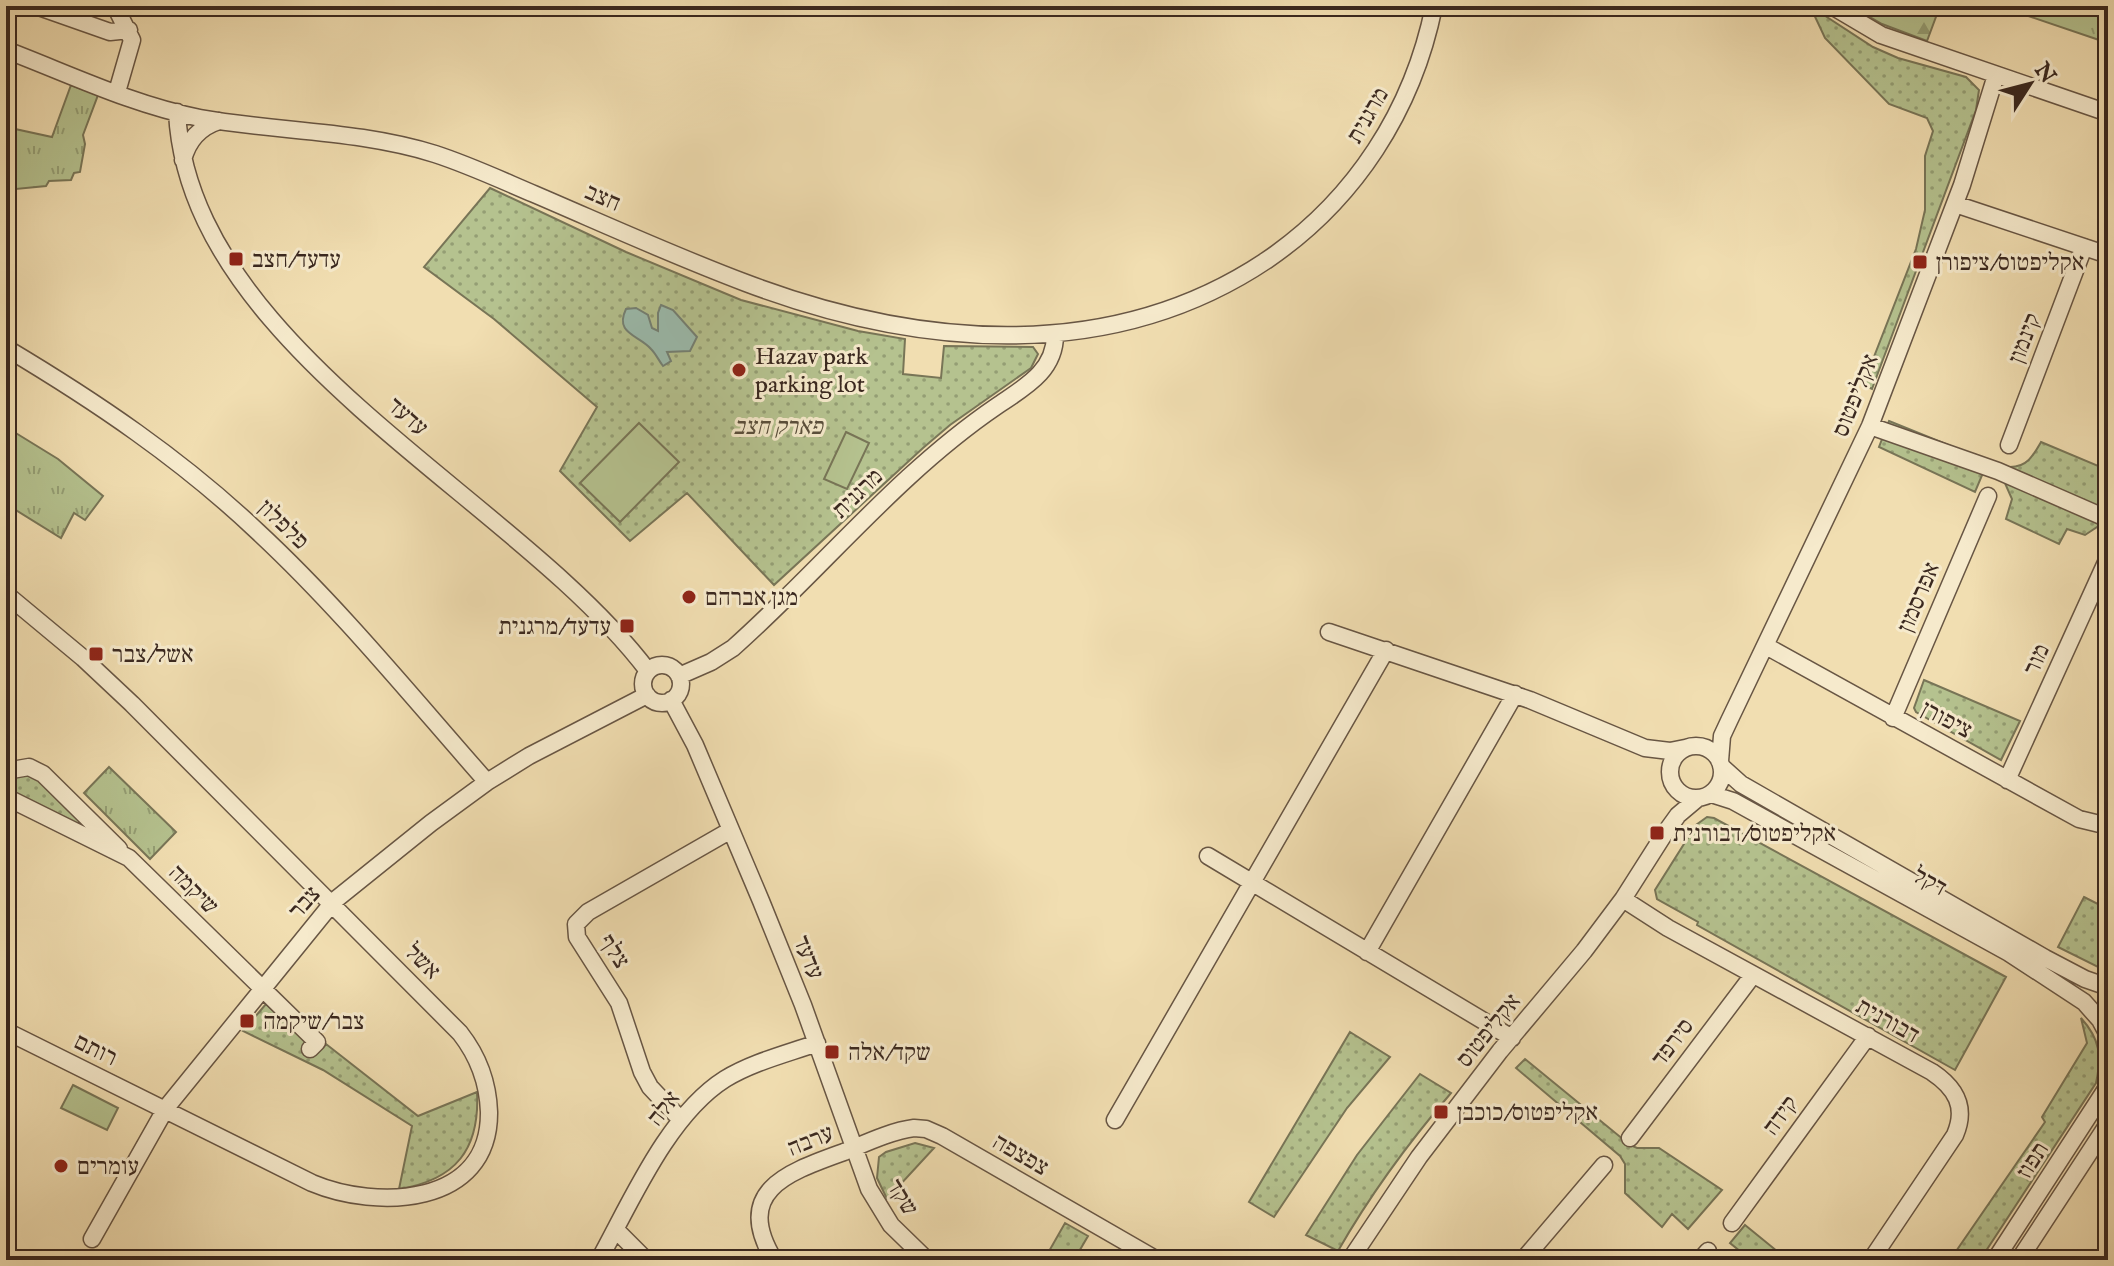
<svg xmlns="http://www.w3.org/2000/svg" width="2114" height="1266" font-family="'IM FELL English','Frank Ruhl Libre',serif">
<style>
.grass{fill:url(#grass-tufts);stroke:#787557;stroke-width:2}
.forest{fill:url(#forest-firs);stroke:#787557;stroke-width:2}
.park{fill:url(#park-dots);stroke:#787557;stroke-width:2}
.garden{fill:#b5c28f;stroke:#787557;stroke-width:2}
.water{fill:#9bbcae;stroke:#748175;stroke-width:2}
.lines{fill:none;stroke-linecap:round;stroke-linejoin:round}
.minor-casing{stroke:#685644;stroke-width:19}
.minor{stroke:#f6eacc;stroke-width:16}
.poi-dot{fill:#8f2418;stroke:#f6eacc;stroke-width:3}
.labels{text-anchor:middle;stroke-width:6;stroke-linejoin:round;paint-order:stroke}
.street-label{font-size:24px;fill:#3a281f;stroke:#f6eacc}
.poi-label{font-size:24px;fill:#3a281f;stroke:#f6eacc;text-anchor:start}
.park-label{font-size:24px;font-style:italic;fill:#594e3b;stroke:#f6eacc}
</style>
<defs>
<pattern id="grass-tufts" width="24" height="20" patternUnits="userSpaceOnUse" patternTransform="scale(2)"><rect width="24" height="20" fill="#b5c28f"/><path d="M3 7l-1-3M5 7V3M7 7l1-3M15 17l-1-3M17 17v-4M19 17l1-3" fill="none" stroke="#949e74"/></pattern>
<pattern id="forest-firs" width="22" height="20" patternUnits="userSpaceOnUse" patternTransform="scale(2)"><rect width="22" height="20" fill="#b5c28f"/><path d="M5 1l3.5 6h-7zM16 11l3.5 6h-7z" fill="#949e74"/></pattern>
<pattern id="park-dots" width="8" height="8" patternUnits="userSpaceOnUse" patternTransform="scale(2)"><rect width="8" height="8" fill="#b5c28f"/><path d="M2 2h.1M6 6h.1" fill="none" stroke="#949e74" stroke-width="1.8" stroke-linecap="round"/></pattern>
</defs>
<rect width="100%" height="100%" fill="#f1deb1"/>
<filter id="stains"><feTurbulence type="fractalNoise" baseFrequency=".0025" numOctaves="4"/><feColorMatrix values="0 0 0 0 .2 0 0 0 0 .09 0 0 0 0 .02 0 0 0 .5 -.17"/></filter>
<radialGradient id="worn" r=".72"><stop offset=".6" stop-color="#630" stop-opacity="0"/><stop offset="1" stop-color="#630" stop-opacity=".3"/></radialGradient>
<path class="grass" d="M1999 6H2108V43Z
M71 85 98 95 83 135 85 144 80 172 74 173 71 180 49 181 46 186 6 190V160L15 129 52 137Z
M6 427 58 459 103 496 85 520 74 513 61 538 6 504Z
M109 767 176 832 150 859 84 793Z"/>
<path class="forest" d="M1851 6H1940L1927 41 1882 24Z"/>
<path class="park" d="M1810 6 1873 47 1898 58 1966 77 1979 90 1976 110 1872 389 1863 385 1916 249 1925 210V156L1933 131 1927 118 1889 104 1825 38Z
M490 188 626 252 741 300 858 331 905 339 903 374 941 378 944 346 1033 347 1038 354 1031 368 950 425 923 448 774 585 687 493 630 541 560 471 597 407 494 319 424 267Z
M1889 421 1988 461 1975 492 1879 447Z
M2041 442 2108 470 2105 490 2108 513 2103 523 2085 535 2067 529 2059 544 2006 519 2012 499 2004 481 2010 467C2027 467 2033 456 2041 442Z
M1924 680 2020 721 2001 760 1916 712 1914 708Z
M29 774 43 780 104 840 6 790V776Z
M1707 817 1714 818 2006 977 1955 1070 1697 925 1698 922 1657 899 1655 890 1696 825Z
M2084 897 2108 909V972L2058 947Z
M266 1004 318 1052 326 1044 418 1116 477 1092C480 1149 456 1180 399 1189L412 1126 323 1070 243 1031Z
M2081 1018C2100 1039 2102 1056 2096 1083L1980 1260H1950L2045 1122 2042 1117 2087 1043Z
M1350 1032 1390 1057 1347 1108 1274 1217 1249 1202Z
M1525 1059 1630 1145 1637 1148H1659L1722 1190 1688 1229 1672 1214 1662 1227 1625 1193V1164L1620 1156 1516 1068Z
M1420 1074 1451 1093C1409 1142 1370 1195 1338 1251L1306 1235 1357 1155Z
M915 1143 934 1148 887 1199 877 1178 879 1157 886 1152Z
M1065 1223 1088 1236 1074 1260H1044Z
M1745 1225 1788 1260H1751L1730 1243Z"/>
<path class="garden" d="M639 423 679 462 620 522 580 483Z
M846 432 869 443 847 489 824 479Z
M73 1085 118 1108 107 1130 61 1108Z"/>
<path class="water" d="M661 305 673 310 697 337 690 351 667 352 671 361 663 366C659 361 656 354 651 349 639 335 614 334 626 309L636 308 648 315 652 328 658 331V313Z"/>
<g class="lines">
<g class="minor-casing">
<path id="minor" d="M36 6 110 32 129 30
M115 6 132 40 117 92
M1832 6 1881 35 2108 113
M6 50C69 74 133 105 200 118 278 132 358 130 435 154 469 165 501 180 534 194 604 224 674 256 746 283 915 347 1109 366 1267 260 1355 200 1413 110 1434 6
M177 112C189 350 516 496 648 671
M183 160C188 140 200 127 219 121
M1955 204 2108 255
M6 348C95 401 181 459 257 531 340 608 412 697 487 782
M1870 426 1998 471 2108 519
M2009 445 2084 247
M6 594 83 658 132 704 460 1033C478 1056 488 1082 489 1112 490 1207 376 1210 312 1183L6 1031
M1329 632 1530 700 1645 748 1670 751 1685 748
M1766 646 2079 819 2108 826
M643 684a19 19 0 1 1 38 0a19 19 0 1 1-38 0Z
M679 676 711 662 733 648C822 569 897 474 997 406 1023 388 1055 372 1055 335
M671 700 695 745 761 901 803 1005 869 1189 891 1225 927 1260
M1893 718 1988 496
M1670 772a26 26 0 1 1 52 0a26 26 0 1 1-52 0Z
M1720 761 1722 736 1729 721 1870 426 1962 185 1996 75
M1721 766 1741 784 2045 958 2085 979 2108 987
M6 771 29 767 43 774 119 849
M2007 780 2108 558
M1711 794 1733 801 2009 953 2084 1002 2100 1020 2108 1035
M6 797 129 858 317 1042 310 1049
M1208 856 1512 1038
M1623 899 1668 928 1932 1072C1956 1088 1967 1107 1955 1135L1871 1260
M1367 952 1515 694
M681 1120 650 1087 642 1072 619 1003 577 937 576 924 588 912 731 830
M1115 1120 1386 650
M1630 1138 1753 975
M1732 1223 1868 1036
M616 1230 646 1260
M92 1239 166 1108 334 901 431 823 487 782 529 756 647 695
M599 1260C631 1202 668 1115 725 1079 753 1062 786 1054 817 1043
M774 1260C732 1190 789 1172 844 1152 866 1143 891 1131 914 1128L926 1129 942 1136 1157 1260
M1350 1260 1419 1157 1500 1051 1584 951 1623 899 1665 833 1678 815 1697 799
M1523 1260 1604 1165
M1700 1260 1708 1251
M1995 1260 2108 1086
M2019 1260 2108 1124"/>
</g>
<use href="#minor" class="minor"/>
</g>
<g class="poi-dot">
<rect x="228" y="251" width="16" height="16" rx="4"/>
<rect x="1912" y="254" width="16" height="16" rx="4"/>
<circle cx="739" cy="370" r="8"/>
<circle cx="689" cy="597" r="8"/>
<rect x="619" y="618" width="16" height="16" rx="4"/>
<rect x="88" y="646" width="16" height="16" rx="4"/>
<rect x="1649" y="825" width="16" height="16" rx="4"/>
<rect x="239" y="1013" width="16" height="16" rx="4"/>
<rect x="824" y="1044" width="16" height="16" rx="4"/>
<rect x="1433" y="1104" width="16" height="16" rx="4"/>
<circle cx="61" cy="1166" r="8"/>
</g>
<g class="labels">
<g class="street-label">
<text transform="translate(1367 115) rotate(-60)" y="8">מרגנית</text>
<text transform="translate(603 197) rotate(23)" y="8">חצב</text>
<text transform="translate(2024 338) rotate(-69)" y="8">קינמון</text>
<text transform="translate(1855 395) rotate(-68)" y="8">אקליפטוס</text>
<text transform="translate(408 416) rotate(41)" y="8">עדעד</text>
<text transform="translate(857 493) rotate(-44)" y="8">מרגנית</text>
<text transform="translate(284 524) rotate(44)" y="8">פלפלון</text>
<text transform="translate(1918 597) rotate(-67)" y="8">אפרסמון</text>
<text transform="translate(2036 659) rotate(-66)" y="8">מור</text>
<text transform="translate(1947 719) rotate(28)" y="8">ציפורן</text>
<text transform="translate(1930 881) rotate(29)" y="8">דקל</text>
<text transform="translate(194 889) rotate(45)" y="8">שיקמה</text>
<text transform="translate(304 902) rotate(-49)" y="8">צבר</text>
<text transform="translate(615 951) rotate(57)" y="8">צלף</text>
<text transform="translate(809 957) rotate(68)" y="8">עדעד</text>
<text transform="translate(423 961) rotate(45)" y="8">אשל</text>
<text transform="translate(1888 1020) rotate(29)" y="8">דבורנית</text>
<text transform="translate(1488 1030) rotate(-51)" y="8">אקליפטוס</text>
<text transform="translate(1672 1042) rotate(-53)" y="8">סירפד</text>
<text transform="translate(96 1049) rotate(26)" y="8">רותם</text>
<text transform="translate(663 1108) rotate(-52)" y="8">אלה</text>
<text transform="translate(1780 1115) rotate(-54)" y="8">קידה</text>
<text transform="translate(810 1140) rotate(-22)" y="8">ערבה</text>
<text transform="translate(1021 1154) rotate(30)" y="8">צפצפה</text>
<text transform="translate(2032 1160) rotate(-57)" y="8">תפוז</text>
<text transform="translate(903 1197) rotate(58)" y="8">שקד</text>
</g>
<g class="poi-label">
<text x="252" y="267">עדעד/חצב</text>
<text x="1936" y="270">אקליפטוס/ציפורן</text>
<text x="755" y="364">Hazav park<tspan x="755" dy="28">parking lot</tspan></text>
<text x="705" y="605">מגן אברהם</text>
<text x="611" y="634" text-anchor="end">עדעד/מרגנית</text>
<text x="112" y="662">אשל/צבר</text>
<text x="1673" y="841">אקליפטוס/דבורנית</text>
<text x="263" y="1029">צבר/שיקמה</text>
<text x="848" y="1060">שקד/אלה</text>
<text x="1457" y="1120">אקליפטוס/כוכבן</text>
<text x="77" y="1174">עומרים</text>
</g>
<g class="park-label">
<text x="778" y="434">פארק חצב</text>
</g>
</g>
<rect width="2114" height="1266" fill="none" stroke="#f1deb1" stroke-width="32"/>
<rect x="8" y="8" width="2098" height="1250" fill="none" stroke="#3a281f" stroke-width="4"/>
<rect x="16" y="16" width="2082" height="1234" fill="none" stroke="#3a281f" stroke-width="2"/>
<g transform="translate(2030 84) rotate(54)" stroke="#f6eacc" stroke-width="6" paint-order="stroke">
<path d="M0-6L14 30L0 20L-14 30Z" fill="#3a281f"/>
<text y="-12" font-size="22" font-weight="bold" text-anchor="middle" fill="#3a281f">N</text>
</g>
<rect width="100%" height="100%" filter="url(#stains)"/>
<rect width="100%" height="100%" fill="url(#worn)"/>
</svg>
